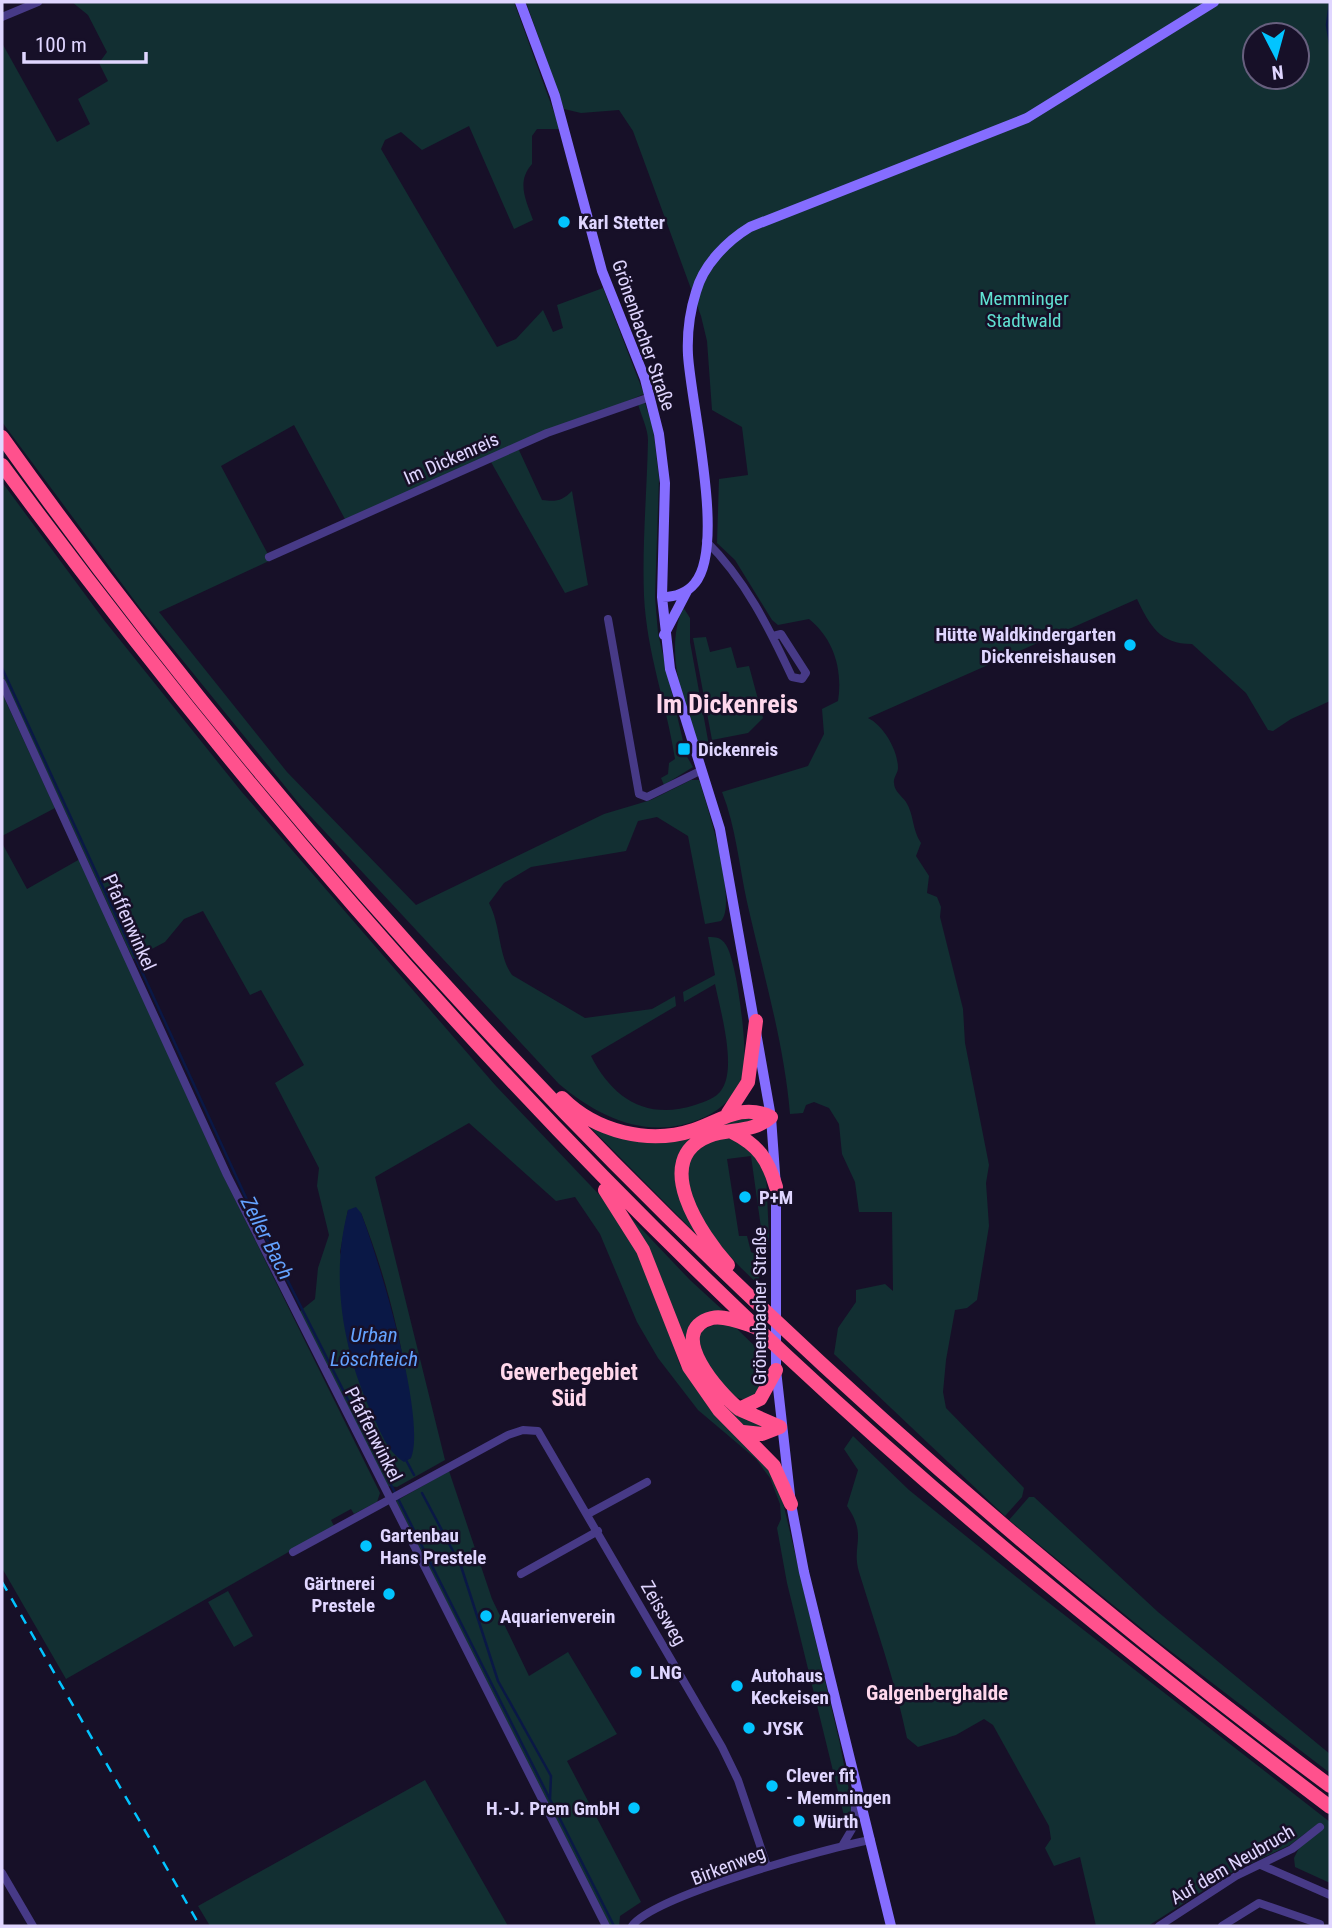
<svg xmlns="http://www.w3.org/2000/svg" width="1332" height="1928" font-family="'Roboto Condensed',sans-serif">
<style>
.green{fill:#122f32;fill-rule:evenodd}
.water{fill:#0a1846}
.lines{fill:none;stroke-linecap:round;stroke-linejoin:round}
.stream{stroke:#0a1846;stroke-width:2.5}
.street{stroke:#473a87;stroke-width:8}
.secondary{stroke:#856dff;stroke-width:10}
.highway{stroke:#ff518d;stroke-width:14}
.rail{stroke:#02c4ff;stroke-width:2.5;stroke-dasharray:10 9;stroke-linecap:butt}
.poi-dot{fill:#02c4ff;stroke:#171028;stroke-width:2.5}
.labels{text-anchor:middle;stroke-width:5;stroke-linejoin:round;paint-order:stroke}
.poi-label{font-size:19px;font-weight:bold;fill:#e0d6ff;stroke:#171028;text-anchor:start}
.park-label{font-size:19px;fill:#60e1d2;stroke:#171028}
.street-label{font-size:19px;fill:#e0d6ff;stroke:#171028}
.water-label{font-size:21px;font-style:italic;fill:#64a3ff;stroke:#171028}
.neighbourhood-label{font-size:21px;font-weight:bold;fill:#ffd8ec;stroke:#171028}
.quarter-label{font-size:23px;font-weight:bold;fill:#ffd8ec;stroke:#171028}
.district-label{font-size:26px;font-weight:bold;fill:#ffd8ec;stroke:#171028}
</style>
<rect width="100%" height="100%" fill="#171028"/>
<path class="green" d="M72 2H514L560 129H537L532 136V164C516 182 526 200 533 220L514 229 469 126 422 150 401 132 385 140 381 149 497 347 516 339 543 310 553 332 563 328 557 305 603 288 644 394 346 521 294 425 221 466 271 560 159 612 287 772 416 905 604 814 651 800 691 780H699C707 804 738 903 721 921L705 924 688 836 657 817 638 821 626 851 531 867 504 883 489 903C501 926 498 955 512 975L585 1018 652 1009 675 996 676 1006 591 1056C612 1098 647 1121 695 1105 704 1102 717 1098 722 1089 737 1067 720 1009 715 984L684 1002 683 992 715 975 708 937C716 937 721 937 726 945 737 961 749 1056 743 1075 737 1095 723 1108 705 1117 651 1142 601 1119 559 1084L301 806 140 608 2 422V43L57 142 90 124 78 99 108 81 99 63 107 52 88 15Z
M526 2H1330V701L1291 719 1273 731 1268 730 1246 693 1192 644C1160 644 1150 626 1137 599L868 718C883 725 898 750 898 768 898 773 893 778 894 783 894 791 902 796 906 802 914 814 912 830 921 843L916 856 929 876 927 893 937 897 941 907 940 917 963 1009 965 1043 989 1165 986 1183 989 1226 977 1300 967 1308 955 1310 946 1360 943 1392 946 1408 1024 1488 1022 1497 1005 1516 834 1354 838 1328 856 1302V1290L885 1284 893 1291 892 1212H859L855 1182 842 1154 839 1124 829 1108 814 1102 806 1105 803 1113 790 1114C784 1042 763 973 747 902 739 866 736 827 722 792L808 766 824 734 822 709 838 701C843 670 834 639 809 619L778 625 772 620 735 560 717 543 719 479 748 475 742 427 712 410 707 341 701 316 633 131 619 110 581 113 564 109ZM1255 35H1297V77H1255Z
M645 403 653 428 659 478 655 597 658 633 683 741 679 743 693 767 664 785 661 778 668 774 669 763 675 759C666 701 647 655 644 596 642 544 647 491 648 440 648 429 641 415 638 404Z
M518 448 542 500C556 502 562 501 572 491L588 585 565 593 491 462Z
M2 482 104 620 241 791 495 1085 609 1205 643 1260 680 1365 709 1408 766 1463 781 1494 840 1744 853 1811 850 1826 846 1824 787 1583 777 1528 781 1519 780 1504 770 1478 756 1459 698 1410 658 1358 637 1322 600 1234 575 1197 556 1201 469 1123 375 1177 445 1460 397 1487 388 1486 299 1312 315 1299 318 1268 329 1235 317 1186 319 1168 275 1083 304 1065 261 990 250 995 203 911 184 919 165 942 133 959 2 675ZM348 1210 361 1213C383 1268 399 1328 408 1387 411 1410 410 1435 411 1458L404 1461 340 1252Z
M683 607 690 618V642L710 751 707 752 700 749C685 704 663 655 683 607Z
M706 637 710 652 731 647 737 668 749 666 763 718 748 733 712 740 693 638Z
M2 693 55 808 2 836Z
M2 843 27 889 80 859 219 1167 380 1493 377 1502 354 1514 351 1509 331 1520 334 1526 66 1679 2 1568Z
M761 1118 683 1151 698 1236 589 1126 625 1138 729 1120Z
M724 1137 747 1144 766 1174 769 1237 768 1244H757L755 1236 762 1235 751 1156 727 1159 739 1236H747L751 1252 765 1259 757 1283C730 1259 658 1184 699 1148 705 1142 716 1140 724 1137Z
M632 1219 690 1280 727 1314 700 1319 695 1364 771 1427H747L740 1423 698 1375Z
M721 1322 734 1326 768 1359C766 1376 763 1391 747 1400 718 1397 707 1364 698 1340L702 1330Z
M853 1436 909 1490 1035 1592 1330 1822V1883L1295 1867 1294 1858 1307 1832 1290 1845 1231 1873 1148 1926H1096L1080 1857 1054 1866 1045 1848 1051 1839 1049 1826 993 1725 984 1719 956 1735 918 1747 907 1738C895 1681 876 1627 859 1572 851 1545 868 1537 847 1506L858 1470 844 1449Z
M449 1471 492 1599 529 1676 568 1652 617 1734 567 1761 641 1902 620 1916 619 1926H608L396 1501Z
M1029 1497H1034L1158 1612 1330 1754V1773L1156 1640 1009 1520Z
M228 1591 253 1636 234 1647 208 1602Z
M425 1780 508 1926H210L198 1906Z"/>
<path class="water" d="M356 1207 361 1213C378 1256 427 1419 411 1458L404 1462C386 1450 381 1432 372 1414 343 1351 330 1278 348 1210Z"/>
<g class="lines">
<path class="stream" d="M1330 2 1327 25 1330 44
M2 668 248 1202 614 1926
M406 1460 414 1475
M422 1493 461 1566 498 1681 551 1776 550 1799"/>
<path class="street" d="M2 17 38 2
M706 541C745 579 769 628 792 677L802 679 806 673 781 634 773 636
M269 557 547 433 650 397
M608 619 639 794 647 797 702 770
M2 683 227 1175 606 1926
M588 1514 647 1482
M293 1552 508 1435 523 1430 538 1431 722 1747 738 1780 767 1866
M521 1574 598 1531
M842 1846 855 1824V1803L860 1796
M1261 1865 1330 1895
M2 1873 33 1926
M632 1926C653 1896 830 1847 871 1840
M1159 1926 1236 1876 1292 1849 1320 1827
M1222 1926 1259 1903 1320 1924"/>
<path class="secondary" d="M520 2 555 96 602 271 645 379 659 434 665 483 662 597 670 669 720 829 771 1117 776 1187V1370L791 1504 804 1572 891 1926
M662 597C674 597 687 593 695 583 726 546 691 405 688 355 687 335 690 311 696 292 703 265 727 241 750 227L1027 118 1214 2
M664 635 687 591"/>
<path class="highway" d="M2 437C370 953 823 1407 1330 1786
M2 465C237 784 497 1086 788 1357 960 1518 1143 1665 1330 1807
M562 1098C596 1132 649 1145 694 1130 722 1120 742 1103 771 1117 753 1133 730 1128 709 1136 649 1159 702 1236 728 1265
M728 1113 748 1082 756 1021
M732 1132C758 1145 768 1159 776 1187
M605 1190 643 1250 689 1367 719 1410 774 1466 791 1504
M755 1327C743 1323 725 1315 712 1318 663 1331 721 1395 739 1409L760 1399 776 1370
M739 1409 780 1427
M743 1432 762 1434 780 1427"/>
<path class="rail" d="M2 1582 200 1926"/>
</g>
<g class="poi-dot">
<circle cx="564" cy="222" r="7"/>
<circle cx="1130" cy="645" r="7"/>
<rect x="677" y="742" width="14" height="14" rx="3.5"/>
<circle cx="745" cy="1197" r="7"/>
<circle cx="366" cy="1546" r="7"/>
<circle cx="389" cy="1594" r="7"/>
<circle cx="486" cy="1616" r="7"/>
<circle cx="636" cy="1672" r="7"/>
<circle cx="737" cy="1686" r="7"/>
<circle cx="749" cy="1728" r="7"/>
<circle cx="772" cy="1786" r="7"/>
<circle cx="634" cy="1808" r="7"/>
<circle cx="799" cy="1821" r="7"/>
</g>
<g class="labels">
<g class="poi-label">
<text x="578" y="229">Karl Stetter</text>
<text x="1116" y="641" text-anchor="end">Hütte Waldkindergarten<tspan x="1116" dy="22">Dickenreishausen</tspan></text>
<text x="698" y="756">Dickenreis</text>
<text x="759" y="1204">P+M</text>
<text x="380" y="1542">Gartenbau<tspan x="380" dy="22">Hans Prestele</tspan></text>
<text x="375" y="1590" text-anchor="end">Gärtnerei<tspan x="375" dy="22">Prestele</tspan></text>
<text x="500" y="1623">Aquarienverein</text>
<text x="650" y="1679">LNG</text>
<text x="751" y="1682">Autohaus<tspan x="751" dy="22">Keckeisen</tspan></text>
<text x="763" y="1735">JYSK</text>
<text x="786" y="1782">Clever fit<tspan x="786" dy="22">- Memmingen</tspan></text>
<text x="620" y="1815" text-anchor="end">H.-J. Prem GmbH</text>
<text x="813" y="1828">Würth</text>
</g>
<g class="park-label">
<text x="1024" y="305">Memminger<tspan x="1024" dy="22">Stadtwald</tspan></text>
</g>
<g class="street-label">
<text transform="translate(644 335) rotate(71)" y="7">Grönenbacher Straße</text>
<text transform="translate(451 458) rotate(-24)" y="7">Im Dickenreis</text>
<text transform="translate(130 922) rotate(66)" y="7">Pfaffenwinkel</text>
<text transform="translate(759 1306) rotate(-90)" y="7">Grönenbacher Straße</text>
<text transform="translate(374 1434) rotate(63)" y="7">Pfaffenwinkel</text>
<text transform="translate(664 1613) rotate(60)" y="7">Zeissweg</text>
<text transform="translate(1232 1864) rotate(-30)" y="7">Auf dem Neubruch</text>
<text transform="translate(728 1865) rotate(-21)" y="7">Birkenweg</text>
</g>
<g class="water-label">
<text transform="translate(267 1238) rotate(63)" y="7">Zeller Bach</text>
<text x="374" y="1342">Urban<tspan x="374" dy="24">Löschteich</tspan></text>
</g>
<g class="neighbourhood-label">
<text x="937" y="1700">Galgenberghalde</text>
</g>
<g class="quarter-label">
<text x="569" y="1380">Gewerbegebiet<tspan x="569" dy="26">Süd</tspan></text>
</g>
<g class="district-label">
<text x="727" y="713">Im Dickenreis</text>
</g>
</g>
<rect width="1332" height="1928" fill="none" stroke="#e0d6ff" stroke-width="7"/>
<g transform="translate(1276 56) rotate(174)"><circle r="33" fill="#171028" stroke="#675f7e" stroke-width="2"/>
<path d="M0-5L12 26L0 18L-12 26Z" fill="#02c4ff"/>
<text y="-10" font-size="19" font-weight="bold" text-anchor="middle" fill="#e0d6ff">N</text>
</g>
<path d="M24 52v10h122v-10" fill="none" stroke="#e0d6ff" stroke-width="3.5"/>
<text x="35" y="52" font-size="21" fill="#e0d6ff" stroke="#171028" stroke-width="5" paint-order="stroke">100 m</text>
</svg>
